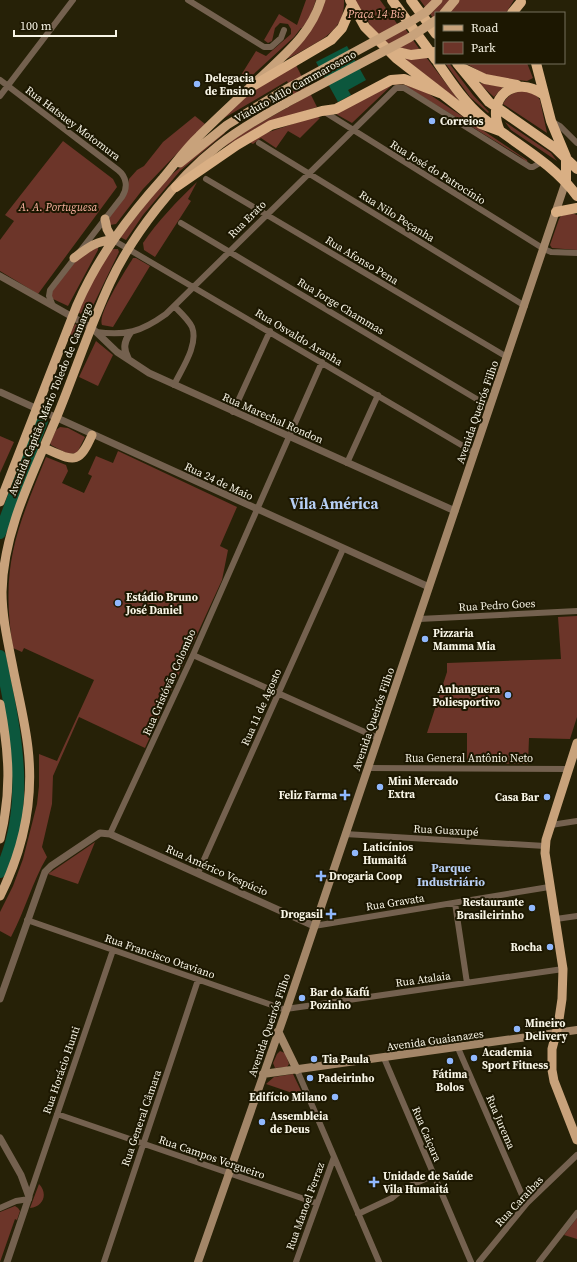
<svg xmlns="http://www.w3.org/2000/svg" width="577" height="1262" font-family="'Source Serif 4',serif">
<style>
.green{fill:#6c3529}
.water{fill:#0c573d}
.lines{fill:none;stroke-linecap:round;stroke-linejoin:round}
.river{stroke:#0c573d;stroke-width:12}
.minor{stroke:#74614f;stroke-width:6}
.tertiary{stroke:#74614f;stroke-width:7}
.secondary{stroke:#a38668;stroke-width:8}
.primary{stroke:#c8a27b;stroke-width:9}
.trunk{stroke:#d9af84;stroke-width:10}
.primary-bridge{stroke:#c8a27b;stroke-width:9}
.poi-dot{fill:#90b8fd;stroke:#1c1701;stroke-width:1.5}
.labels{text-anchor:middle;stroke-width:4;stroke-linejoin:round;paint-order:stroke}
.park-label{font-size:11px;font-style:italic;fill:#feb5a3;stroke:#1c1701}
.poi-label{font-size:11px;font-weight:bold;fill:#f8f5e6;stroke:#1c1701;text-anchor:start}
.street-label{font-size:11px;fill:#f8f5e6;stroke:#1c1701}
.neighbourhood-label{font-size:12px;font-weight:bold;fill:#b6cef4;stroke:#1c1701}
.district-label{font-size:15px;font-weight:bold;fill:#b6cef4;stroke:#1c1701}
</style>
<rect width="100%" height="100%" fill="#262107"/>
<path class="green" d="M306 0H316L310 17 302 28H301L294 37 244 83 238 80 256 51 266 56 291 34V29L288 24 280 23 275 28 272 41 268 43 264 40 279 14 297 25Z
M324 0H344C345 25 329 36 309 47 301 51 294 56 286 59L316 22Z
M355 0H380L398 25 404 27 420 50 417 52 390 45 372 28Z
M420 0H514L506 13H436V22Z
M426 57 460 102 405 59Z
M445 63H449L473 95 489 112 488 113 470 97Z
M465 63H527L533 78 527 81 490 77Z
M296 65 317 107 262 125 224 147 234 138 297 102 287 81 219 121 257 87Z
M399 83 426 92 527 160 528 164 521 157 402 84 392 85 352 123 336 114 391 84Z
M481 83 503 87 494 97 480 84Z
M527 90 537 96 540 100 547 133 503 104C508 94 516 91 527 90Z
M195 116 205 124 143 189 116 224 110 225V216L126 194 129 179 137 170 144 166 163 142Z
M316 116 320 118 300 138 288 131 276 148 261 138 253 144 249 142 266 133Z
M505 122 551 153 557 161 511 130Z
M223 131 225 133 180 171 143 215 126 240 120 237 163 182Z
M63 141 113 179 117 187 38 294 0 271V240L14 221 5 215Z
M197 182 188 199 191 201 155 257 144 250 143 243C158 221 177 201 197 182Z
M572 213 577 215V250L552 248 550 245 559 219 561 216Z
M98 247V250L68 306 53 299 51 296V292L77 259Z
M114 249H118L119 252 87 318 78 312 90 285 111 250Z
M133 258H136L150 266 113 327 102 325C97 314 126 270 133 258Z
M75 324 84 329 80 339 70 334Z
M96 341 113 355 98 386 79 377Z
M60 427 68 428 85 437 77 453 68 454 51 445 50 443 56 430Z
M0 436 14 442 0 473Z
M118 451 237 507 220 546 228 550 222 580 145 748 79 717 53 776 52 804 42 847 47 857C32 882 25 911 11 937L0 931V912L13 886 23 859 37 804 39 786V754L57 761 94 680 24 648 22 652 13 648C0 566 16 531 46 457L66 465 68 471 62 483 84 493 92 476 88 474 96 456 113 463Z
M577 616V717L570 739 529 738 528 764 467 763V733H427L447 672V663L561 659 558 617Z
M95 842 78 884 48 874Z
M280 1051 285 1053 289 1064 287 1067 275 1068 273 1063 277 1054Z
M293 1074 304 1097 266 1084 274 1077Z
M39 1184C48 1193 44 1207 30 1208Z
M15 1206 18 1208 20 1211 17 1220 15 1219 0 1262V1212Z
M577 1218V1239L564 1235Z"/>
<path class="water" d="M347 46 366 80 348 90 351 95 338 102 316 62Z"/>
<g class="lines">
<path class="river" d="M0 533 42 421
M0 656C14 725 33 806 0 872"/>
<path class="minor" d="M188 0 264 47H271L281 38 284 30
M0 80 118 170C127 177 128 188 122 197L50 290 49 296 53 306
M0 96 73 0
M323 111 544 249 551 252 577 253
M551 121 560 126 577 143
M259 143 525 306
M206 179 507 357
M181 223 490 407
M113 240 475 453
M174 306C180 312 188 319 192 327 199 345 181 370 174 385
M96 332C126 336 141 332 166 314L396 88H404L530 167H533L543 161
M233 412 270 331
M347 463 378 395
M419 619 577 611
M193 655 378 738
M368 768 569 769
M551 825 577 821
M110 834 193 655 322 362
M345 834 545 846
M198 873 343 549
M455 903 467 983
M556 919 577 916
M27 920 286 1010
M314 926 549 887
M286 1009 563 969
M458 1048 522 1195 527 1203
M384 1058 471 1262
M297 1070 379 1262
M57 1114 316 1203
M29 1197 113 950
M0 1208 16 1201 29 1199
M358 1214 392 1198 403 1189 434 1175
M104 1262 198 980
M296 1262 334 1157
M479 1262 527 1203 577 1155
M539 1262 577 1213"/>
<path class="tertiary" d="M0 276 92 328 117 352 149 373 455 511
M128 358C123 349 124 342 130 333
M0 392 429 587
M0 999 45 872 51 866 100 833 110 834 314 926
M0 1138 21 1175 29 1197 7 1262"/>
<path class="secondary" d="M278 1031 297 1070
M263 1074 577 1030
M198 1262 289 1002 566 181"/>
<path class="primary" d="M444 13 455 0
M180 163 227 125 281 92
M105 219 107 229 113 240
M74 258C86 249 97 240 113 240
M44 448C73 460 78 467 92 435
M0 502 77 305C98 257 128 217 163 178 175 164 185 149 199 136 219 116 240 97 260 78 285 54 311 34 321 0
M0 704C9 752 12 791 0 839
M577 743 546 840 545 853 563 969 562 999 558 1026 552 1049V1070L554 1081 577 1140
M0 896C23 850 34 799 28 748 25 721 18 694 13 668 8 643 2 617 2 592 3 532 32 476 55 421 74 376 89 328 110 283 132 235 176 179 218 146 239 129 263 116 286 103"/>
<path class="trunk" d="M350 0 365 27 396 58 481 124 500 131
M392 0 436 60
M411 0 436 34
M512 13 521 2
M390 50 411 55 435 52
M438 63C451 82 465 103 483 118 515 144 552 162 577 196
M457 63 489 102 555 148 577 169
M536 63 551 121 566 157V181
M464 69 485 79 517 85
M251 87 331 40 342 28 352 5
M500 131C485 98 514 73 544 95
M176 187 237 145 271 125 322 111 336 109 391 80 404 79 440 93
M556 212 577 208"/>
<path class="primary-bridge" d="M281 92 410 22 426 12 438 0
M286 103 409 38 436 20"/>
</g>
<g class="poi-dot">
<circle cx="197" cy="84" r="4"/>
<circle cx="432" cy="121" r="4"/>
<circle cx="118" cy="603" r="4"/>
<circle cx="425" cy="639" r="4"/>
<circle cx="508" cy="695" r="4"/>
<circle cx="380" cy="787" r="4"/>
<path d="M343 789h4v4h4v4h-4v4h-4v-4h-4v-4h4z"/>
<circle cx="547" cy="797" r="4"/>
<circle cx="355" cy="853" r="4"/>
<path d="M319 870h4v4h4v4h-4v4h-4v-4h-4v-4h4z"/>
<circle cx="532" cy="908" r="4"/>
<path d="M329 908h4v4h4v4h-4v4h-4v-4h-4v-4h4z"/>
<circle cx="550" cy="947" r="4"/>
<circle cx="302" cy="998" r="4"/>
<circle cx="517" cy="1029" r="4"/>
<circle cx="474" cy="1058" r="4"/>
<circle cx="314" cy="1059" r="4"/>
<circle cx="450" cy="1061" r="4"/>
<circle cx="310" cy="1078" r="4"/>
<circle cx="335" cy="1097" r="4"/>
<circle cx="262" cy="1122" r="4"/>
<path d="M372 1176h4v4h4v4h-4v4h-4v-4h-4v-4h4z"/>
</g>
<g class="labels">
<g class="park-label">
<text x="376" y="18">Praça 14 Bis</text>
<text x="58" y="211">A. A. Portuguesa</text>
</g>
<g class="poi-label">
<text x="205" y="82">Delegacia<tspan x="205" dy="13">de Ensino</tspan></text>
<text x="440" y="125">Correios</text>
<text x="126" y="601">Estádio Bruno<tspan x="126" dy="13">José Daniel</tspan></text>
<text x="433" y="637">Pizzaria<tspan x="433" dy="13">Mamma Mia</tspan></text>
<text x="500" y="693" text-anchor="end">Anhanguera<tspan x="500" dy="13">Poliesportivo</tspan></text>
<text x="388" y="785">Mini Mercado<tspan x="388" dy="13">Extra</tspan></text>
<text x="337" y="799" text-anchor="end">Feliz Farma</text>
<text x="539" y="801" text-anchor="end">Casa Bar</text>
<text x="363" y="851">Laticínios<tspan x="363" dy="13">Humaitá</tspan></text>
<text x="329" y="880">Drogaria Coop</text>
<text x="524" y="906" text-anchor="end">Restaurante<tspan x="524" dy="13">Brasileirinho</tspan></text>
<text x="323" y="918" text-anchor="end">Drogasil</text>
<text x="542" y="951" text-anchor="end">Rocha</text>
<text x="310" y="996">Bar do Kafú<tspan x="310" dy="13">Pozinho</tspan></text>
<text x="525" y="1027">Mineiro<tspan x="525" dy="13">Delivery</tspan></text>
<text x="482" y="1056">Academia<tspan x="482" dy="13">Sport Fitness</tspan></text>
<text x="322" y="1063">Tia Paula</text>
<text x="450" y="1078" text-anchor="middle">Fátima<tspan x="450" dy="13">Bolos</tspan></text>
<text x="318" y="1082">Padeirinho</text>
<text x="327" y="1101" text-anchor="end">Edifício Milano</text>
<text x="270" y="1120">Assembleia<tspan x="270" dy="13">de Deus</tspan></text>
<text x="383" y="1180">Unidade de Saúde<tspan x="383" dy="13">Vila Humaitá</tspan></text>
</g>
<g class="street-label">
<text transform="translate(295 86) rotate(-29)" y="4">Viaduto Milo Cammarosano</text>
<text transform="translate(73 123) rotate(37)" y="4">Rua Hatsuey Motomura</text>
<text transform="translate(438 172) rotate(32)" y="4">Rua José do Patrocínio</text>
<text transform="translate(397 216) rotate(32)" y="4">Rua Nilo Peçanha</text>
<text transform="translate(247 219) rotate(-45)" y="4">Rua Erato</text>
<text transform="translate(362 260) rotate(31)" y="4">Rua Afonso Pena</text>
<text transform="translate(341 306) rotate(31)" y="4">Rua Jorge Chammas</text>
<text transform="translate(299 337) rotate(31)" y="4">Rua Osvaldo Aranha</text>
<text transform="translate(50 399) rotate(-68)" y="4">Avenida Capitão Mário Toledo de Camargo</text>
<text transform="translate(477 412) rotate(-71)" y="4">Avenida Queirós Filho</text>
<text transform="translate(273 418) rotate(24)" y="4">Rua Marechal Rondon</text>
<text transform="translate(219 481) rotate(25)" y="4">Rua 24 de Maio</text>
<text transform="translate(497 605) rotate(-3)" y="4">Rua Pedro Goes</text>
<text transform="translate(169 682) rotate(-66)" y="4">Rua Cristóvão Colombo</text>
<text transform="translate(261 707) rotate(-66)" y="4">Rua 11 de Agosto</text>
<text transform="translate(373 719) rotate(-71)" y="4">Avenida Queirós Filho</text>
<text x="469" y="762">Rua General Antônio Neto</text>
<text transform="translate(446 830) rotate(3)" y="4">Rua Guaxupé</text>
<text transform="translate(217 870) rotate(24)" y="4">Rua Américo Vespúcio</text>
<text transform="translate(395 902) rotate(-9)" y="4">Rua Gravata</text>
<text transform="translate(160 956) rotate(19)" y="4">Rua Francisco Otaviano</text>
<text transform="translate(423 979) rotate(-8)" y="4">Rua Atalaia</text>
<text transform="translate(269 1025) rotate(-71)" y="4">Avenida Queirós Filho</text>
<text transform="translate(435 1040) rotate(-8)" y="4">Avenida Guaianazes</text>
<text transform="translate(61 1070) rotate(-71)" y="4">Rua Horácio Hunti</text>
<text transform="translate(141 1118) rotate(-71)" y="4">Rua General Câmara</text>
<text transform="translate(501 1122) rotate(67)" y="4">Rua Jurema</text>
<text transform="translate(427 1134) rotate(67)" y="4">Rua Caiçara</text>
<text transform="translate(212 1157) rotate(19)" y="4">Rua Campos Vergueiro</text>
<text transform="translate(519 1201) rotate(-47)" y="4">Rua Caraíbas</text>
<text transform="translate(305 1206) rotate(-70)" y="4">Rua Manoel Ferraz</text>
</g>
<g class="neighbourhood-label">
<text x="451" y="872">Parque<tspan x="451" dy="14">Industriário</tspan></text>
</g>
<g class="district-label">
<text x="334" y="509">Vila América</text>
</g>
</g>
<rect x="435" y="12" width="130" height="52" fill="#1c1701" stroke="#74705d"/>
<rect x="443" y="25" width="20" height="6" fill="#c8a27b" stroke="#74705d"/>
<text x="471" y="32" font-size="12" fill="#f8f5e6">Road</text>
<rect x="443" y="42" width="20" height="12" fill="#6c3529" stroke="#74705d"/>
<text x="471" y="52" font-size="12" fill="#f8f5e6">Park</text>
<path d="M14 30v6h102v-6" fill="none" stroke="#f8f5e6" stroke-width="2"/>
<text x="20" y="30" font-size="12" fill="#f8f5e6" stroke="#1c1701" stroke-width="3" paint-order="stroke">100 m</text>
</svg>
